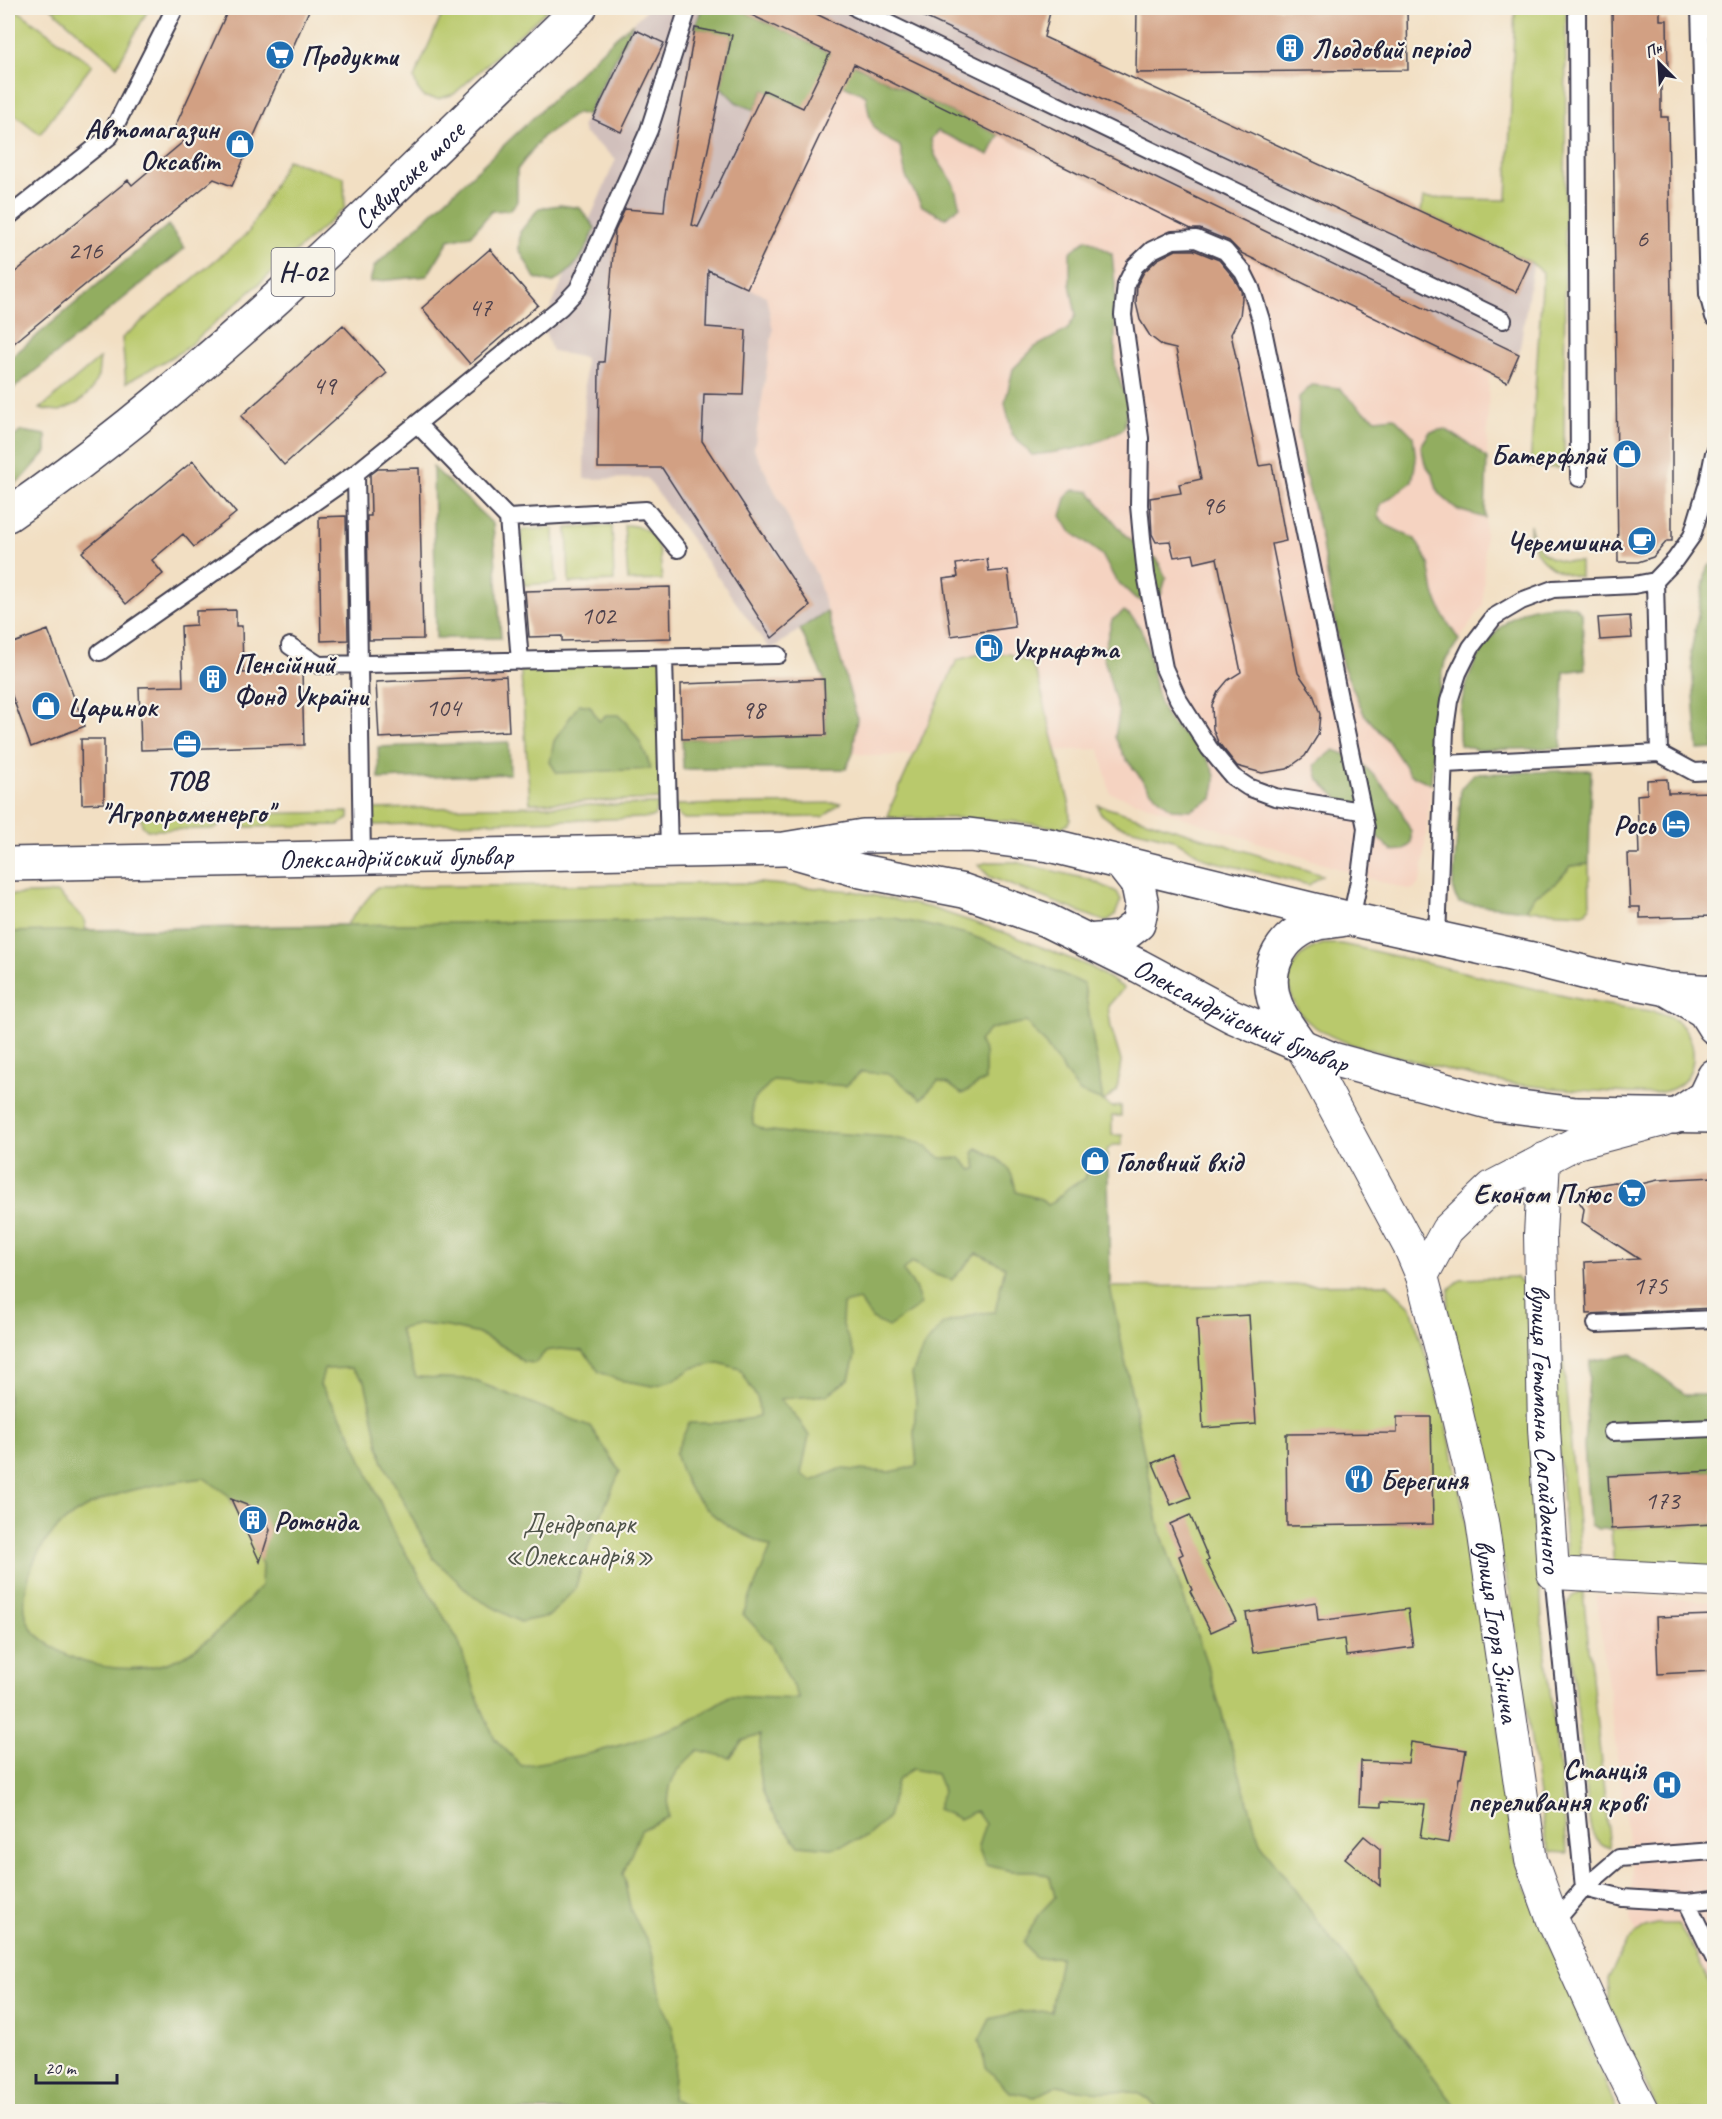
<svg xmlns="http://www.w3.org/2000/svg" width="1722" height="2119" font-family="Caveat,sans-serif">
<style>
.built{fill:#f5d3c1}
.industrial{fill:#d1c0bc}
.green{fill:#b9c96c;stroke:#6e7654;stroke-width:1.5}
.forest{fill:#92ad60;stroke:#5a684e;stroke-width:1.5;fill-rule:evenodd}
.building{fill:#d2a083}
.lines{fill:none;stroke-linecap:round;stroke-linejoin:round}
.service-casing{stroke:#413e4f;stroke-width:20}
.minor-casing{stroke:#413e4f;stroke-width:34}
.secondary-casing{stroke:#413e4f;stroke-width:36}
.primary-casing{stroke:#413e4f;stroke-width:36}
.service{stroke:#fff;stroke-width:16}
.minor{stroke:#fff;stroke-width:32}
.secondary{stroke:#fff;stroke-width:33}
.primary{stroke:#fff;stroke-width:33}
.labels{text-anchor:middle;stroke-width:4.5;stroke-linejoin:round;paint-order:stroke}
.number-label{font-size:26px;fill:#4e424d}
.shield{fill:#f7f3e8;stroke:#62616f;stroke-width:1.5}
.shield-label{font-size:27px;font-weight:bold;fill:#22223b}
.poi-label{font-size:28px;font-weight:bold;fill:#22223b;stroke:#f7f3e8;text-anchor:start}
.street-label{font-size:28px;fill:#22223b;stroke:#f7f3e8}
.park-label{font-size:28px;fill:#4f544a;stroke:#f7f3e8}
</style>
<rect width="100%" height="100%" fill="#f7f3e8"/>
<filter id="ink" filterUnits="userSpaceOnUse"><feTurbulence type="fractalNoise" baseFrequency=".0167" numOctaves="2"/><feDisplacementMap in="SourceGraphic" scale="12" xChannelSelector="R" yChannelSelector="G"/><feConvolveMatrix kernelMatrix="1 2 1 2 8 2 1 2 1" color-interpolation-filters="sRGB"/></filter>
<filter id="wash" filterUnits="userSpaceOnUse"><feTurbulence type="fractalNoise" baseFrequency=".008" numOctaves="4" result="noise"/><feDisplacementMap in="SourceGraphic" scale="24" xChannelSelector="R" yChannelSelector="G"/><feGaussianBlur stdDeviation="1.35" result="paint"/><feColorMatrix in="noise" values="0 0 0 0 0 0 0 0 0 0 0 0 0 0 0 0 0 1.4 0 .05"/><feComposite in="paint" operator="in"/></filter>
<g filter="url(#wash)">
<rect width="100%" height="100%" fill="#f2dfc3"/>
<path class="built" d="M844 85 989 155 999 135 1489 374 1483 605 1445 661 1436 707 1431 784 1422 876 1419 883 1415 888 1410 890 1403 888 1360 876 1110 793 1100 749 872 756 853 753 857 718 817 576 754 449 773 330 747 288Z
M1596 1595 1714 1601V2078L1630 1920 1632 1871Z"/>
<path class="industrial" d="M648 8H711L844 85 747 288 766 296 773 330 754 449 817 576 827 611 770 650 647 478 584 479 585 358 552 351 543 326 616 159 584 133 582 125 633 23Z
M737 8H982L1530 262 1533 266 1519 354 1507 382Z"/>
<path class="green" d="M8 8H14L92 65 40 134 8 109Z
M51 8H149L117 66Z
M445 8H549L454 94 438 99 424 97 417 88 414 78Z
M1515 8H1566L1564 468 1530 467 1543 272 1530 262 1421 212 1423 198 1507 200Z
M287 160 344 177 345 208 184 350 126 383 122 338 248 233Z
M100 358 98 376 91 391 78 403 60 411 40 409Z
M624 525C660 525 660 551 662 580L628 581Z
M1530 525C1538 557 1549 561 1580 562V577C1551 572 1529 556 1530 525Z
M612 526 614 581 569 583 567 528Z
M554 528 556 583 524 585 521 530Z
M980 654H1010L1031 663 1038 678 1069 802 1070 819 1067 825 1059 828 1019 822 964 818H899L888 817 891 806 957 660Z
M664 658 667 799 530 803 520 661Z
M841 803 823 817 685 819 679 817 675 808 677 805Z
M659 804 654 816 648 818 375 825 370 819 369 809Z
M1098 805 1322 875 1309 885 1208 860 1173 839 1117 825 1100 813Z
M349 812V819L338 825 247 827 239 824 238 814Z
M216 815 218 827 212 829 147 830 142 825 141 816Z
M988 862H1016L1091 880 1117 892 1121 900 1115 915 1106 922 990 877 978 865Z
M1589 864 1590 906 1587 911 1583 913 1526 910 1534 896 1556 883 1571 866Z
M759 883 853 891 931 908 1006 933 1091 967 1124 988 1108 1006 1111 1028 1121 1061 1117 1091 1104 1101 1111 1107 1121 1106V1116H1112V1135H1122V1145H1113L1107 1150 1110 1287 1387 1284 1411 1307 1447 1426 1489 1641 1513 1855 1617 2111H8V895L58 893 84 919 86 930 346 925 377 887Z
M1323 944H1341C1402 957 1462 972 1522 986 1553 993 1584 1002 1615 1006 1635 1009 1659 1010 1676 1021 1700 1037 1699 1078 1672 1089 1654 1096 1633 1093 1614 1092 1576 1090 1538 1088 1501 1082 1467 1076 1433 1066 1400 1057 1370 1050 1336 1043 1311 1024 1297 1013 1287 995 1290 977 1293 959 1307 949 1323 944Z
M1516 1277 1528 1290 1542 1622 1563 1801 1567 1853 1551 1852 1545 1838 1511 1599 1447 1309 1450 1289 1461 1279Z
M1551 1344 1557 1345 1563 1357 1582 1568 1567 1560Z
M1714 1524V1573L1614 1568 1611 1529Z
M1583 1592 1610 1848C1588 1840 1590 1824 1587 1802L1567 1608 1572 1596Z
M1656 1924H1678L1690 1942 1714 1993V2111H1658L1610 2005 1608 1979 1627 1942 1645 1927Z"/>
<path class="forest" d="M702 8H737L999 135 989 155 938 131 931 139C933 160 943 165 953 183 956 189 957 199 960 206L945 218 922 206 906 177 900 146C872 133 870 124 866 96L844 85 803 108 764 90 754 110 736 102 721 87 732 36 695 28Z
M633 23 587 115 577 113 542 137 517 170V202L510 210 492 211 471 235 449 240 427 276 370 282 374 267 534 117 617 36Z
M560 205 580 208 595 228C586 252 576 270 552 283L535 278 519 249 520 232 539 208Z
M168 225 185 248 8 393V360Z
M1087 239 1112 254 1115 285V367L1128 404 1124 428C1094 448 1067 451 1032 455L1012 434 1005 403 1013 369 1035 347 1067 330 1076 315 1070 284V252Z
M1312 385 1339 388 1362 410 1376 419 1394 417 1413 436 1416 460 1412 482 1380 505 1379 517 1388 526 1415 539 1429 563 1434 593 1444 617 1459 640 1445 661 1436 707 1431 784 1410 774 1388 741 1364 714 1342 664 1319 527 1305 474 1298 438 1299 397Z
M1445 429 1469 444 1487 458 1485 518 1458 510 1438 493 1433 475 1425 464 1421 446 1430 432Z
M21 431 46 435V452L25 476 8 489V442Z
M433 467 493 524 501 638H436Z
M1073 490 1089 491 1126 536 1157 559 1166 578 1161 595 1142 601 1135 598 1115 579 1102 555 1070 531 1061 516 1067 495Z
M1714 563V749L1698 750 1691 652 1707 567Z
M1565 605 1575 607 1582 614 1585 669 1564 672 1561 748 1477 750 1460 745C1453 699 1480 631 1524 611 1537 605 1551 606 1565 605Z
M827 611 857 718 853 753 846 769H683L682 739 826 735 824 679 800 629Z
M1124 611C1155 628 1148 683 1164 712 1177 736 1207 745 1215 776 1216 783 1213 793 1212 799L1191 810 1171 809 1150 790 1124 756 1115 737 1119 714 1103 655 1112 620Z
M579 704 590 706 599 721 607 715H618C635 730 644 747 651 769L557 773 550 762 554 741Z
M509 742 510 774 379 779 378 747Z
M1334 750 1358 759 1378 780 1398 804 1411 832V844L1403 850 1392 851 1319 780 1315 765Z
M1591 770 1589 864 1571 866 1556 883 1534 896 1526 910 1459 903 1454 894 1453 885 1461 788 1474 774Z
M894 918 967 934 1015 952 1084 984 1103 1101 1079 1092 1042 1040 1026 1022 990 1029 979 1041 985 1052V1080L962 1094 948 1084 938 1081 921 1099 890 1074 861 1072 846 1086 773 1080 752 1102 753 1124 764 1130 805 1135 831 1133 890 1137 920 1143 941 1158H960L972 1170 977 1168 973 1153 977 1148C1001 1160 1012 1163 1016 1192L1041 1199 1047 1205 1052 1203 1069 1187 1085 1179 1087 1170 1108 1169 1110 1287 1159 1527 1209 1670 1260 1843 1459 2111 1158 2112C1144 2082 1112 2094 1086 2091 1077 2090 1068 2087 1059 2085L1035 2097 1009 2092 986 2067 979 2041 990 2019 1019 2012 1051 2011 1060 1957 1035 1958 1024 1942 1038 1915 1055 1897 1050 1877 1033 1871H1011L985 1865 978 1846 985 1824 976 1811 959 1819 937 1809 943 1791 936 1774 912 1769 897 1781 888 1818 866 1837 833 1848 799 1845C778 1822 760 1800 759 1768 759 1757 761 1746 760 1735L742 1741 730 1758 698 1750C671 1775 668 1780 668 1817L641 1830 623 1874 631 1911 651 1948 662 2001 673 2029 676 2055 672 2099 694 2111H8V932L451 923ZM977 1253 1005 1267 995 1312 979 1313 943 1324 923 1348 912 1374 916 1400 914 1434 917 1466 890 1472 840 1469 812 1481 801 1474 809 1436 800 1422 780 1399 827 1395 849 1379 855 1356 842 1323 843 1304 859 1300 872 1319 888 1327 921 1305 915 1287 903 1271 912 1262 936 1275 952 1280ZM421 1324 448 1327 479 1334 508 1349 524 1362 535 1363 546 1351 560 1349 583 1351 599 1372 619 1380 653 1386 675 1380 692 1368 719 1363 740 1369 758 1400 759 1417 725 1423H689L675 1454C679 1464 683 1478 689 1488 711 1520 737 1532 771 1547L743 1614 771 1644 799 1699 729 1696 685 1724 628 1743 588 1754 522 1766 495 1739 478 1700 458 1640 393 1532 349 1430 320 1385 324 1369 351 1368 365 1381 382 1460 433 1558 474 1597 520 1622 549 1616 575 1589 590 1541 620 1471 590 1426 470 1379 416 1377 399 1329ZM204 1478 228 1495 236 1509 244 1507 255 1550 262 1565 261 1586C238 1611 216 1637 187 1654 145 1678 82 1671 45 1641 41 1637 35 1634 32 1629 21 1612 24 1594 29 1576 50 1500 136 1486 204 1478Z
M1632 1354 1686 1395H1714V1471L1609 1476 1611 1529H1598L1590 1525 1584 1446 1590 1361Z"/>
<g id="blocks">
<path class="building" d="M229 8H310L232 186 214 179 8 348V278L128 180 132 185 190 136 174 129Z
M737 8H804L1519 354 1507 382 1241 253 1229 241 1200 229H1191L854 64 747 288 708 270 706 327 746 330 743 395 704 394 702 441 810 606 772 638 662 468H598L599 362H604L615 231 625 209 664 212 665 199 695 28 732 35 692 225 698 227 764 90 803 108 830 53Z
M905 8H1051L1044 37 1530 262 1516 292Z
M1137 8H1407L1408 70 1136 73Z
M1612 8H1660V20H1667L1668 76 1661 77V117H1668L1672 360V541H1667L1653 557 1638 562H1618Z
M636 30 664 43 621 132 593 119Z
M490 249 538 305 470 364 422 308Z
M1176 250H1194L1219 260 1234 278 1241 291 1242 298 1240 316 1231 334 1259 466 1272 464 1286 541 1272 544 1298 673 1313 694 1320 714 1318 735 1305 756 1287 769 1262 773 1237 766 1218 742 1213 729 1212 705 1218 692 1228 680 1241 672 1217 558 1195 563 1193 554 1174 557 1170 541 1156 542 1152 534 1150 498 1181 493 1179 484 1201 479 1176 349 1163 346 1150 336 1140 320 1136 303 1137 285 1144 272 1158 259Z
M343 325 387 373 284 465 241 416Z
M193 461 236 513 194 547 183 534 152 560 163 574 126 604 82 552Z
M419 468 423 639 369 640 367 516H371L370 475 378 469Z
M346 516 348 640 321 641 319 517Z
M987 559 989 572 1008 570 1015 627 951 636 943 579 958 577 956 564Z
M670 587 671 638 562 641V636L529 637 525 591Z
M236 610V626H242L243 673 302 671 304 745 141 750 139 687 183 686 181 626 196 625V611Z
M1630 616 1632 638 1600 640 1598 618Z
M48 630 85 726 31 747 8 685V645Z
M506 676 509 731 379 738 376 682Z
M824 679 826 735 682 739 681 684Z
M81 739H104V803L82 804Z
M1667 779 1668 793 1714 792V916L1640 918V907H1630L1628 854H1639L1637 795 1647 794V780Z
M1714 1177V1308L1587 1314 1585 1262 1639 1259 1582 1222 1584 1209 1580 1203 1581 1195 1590 1186 1615 1182 1641 1184 1658 1180Z
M1249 1315 1256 1424 1203 1428 1197 1318Z
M1397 1417H1431L1433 1524 1287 1526 1286 1434 1397 1433Z
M1173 1454 1191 1497 1171 1505 1153 1463Z
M1714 1471V1524L1611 1529 1608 1476Z
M231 1499 260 1510 270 1530 260 1562Z
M1190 1515 1209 1560 1206 1561 1236 1621 1211 1632 1190 1591 1192 1590 1179 1556 1183 1554 1170 1524Z
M1316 1602 1318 1621 1408 1609 1413 1647 1346 1656 1344 1639 1253 1653 1246 1613Z
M1714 1615V1671L1658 1674 1656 1617Z
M1411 1742 1466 1750 1461 1778H1459L1448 1843 1420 1838 1425 1805 1381 1802V1807L1359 1806 1361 1761 1408 1763Z
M1364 1836 1380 1849V1886L1345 1858Z"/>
</g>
</g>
<g filter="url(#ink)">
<use href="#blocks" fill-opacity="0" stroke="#413e4f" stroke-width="1.5"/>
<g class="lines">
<g class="service-casing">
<path id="service" d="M856 8 1503 320
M1577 8 1579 478
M1700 8 1708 294 1714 317
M8 217 110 136 175 8
M417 424 508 518 646 510 678 549
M356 473 362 857
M1708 483 1714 453
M508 518 520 661
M1655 581 1659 753
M290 646 319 665 778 655
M100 652 356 473 561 307 578 289 649 130 688 8
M664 658 669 851
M1445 764 1659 753 1694 772 1714 771
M1351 919 1360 876 1366 828 1261 320 1251 288 1243 272 1225 251 1196 239 1173 240 1152 250 1135 266 1126 284 1123 315 1140 438 1139 505 1142 538 1146 574 1164 668 1178 699 1209 748 1233 777 1248 787 1275 797 1361 811
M1437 938 1445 729 1449 701 1458 673 1471 647 1494 617 1521 601 1553 589 1634 585 1655 581 1675 560 1692 536 1708 483H1714
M1596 1324 1714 1319
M1612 1432 1714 1428
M1553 1573 1584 1888 1554 1923
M1584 1888 1623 1898 1687 1902 1714 1958
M1584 1888 1619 1858 1714 1851
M1687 1902 1714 1899"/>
</g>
<g class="minor-casing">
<g id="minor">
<path id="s1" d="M1302 1047 1410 1248 1422 1276 1452 1392 1482 1521 1531 1860 1554 1923 1612 2051 1643 2112"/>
<path id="s2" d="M1544 1159 1540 1235 1544 1428 1553 1573 1714 1581"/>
<path d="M1422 1276 1447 1230 1492 1187 1576 1143 1663 1120"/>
</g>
</g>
<g class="secondary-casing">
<g id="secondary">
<path id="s3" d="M795 852 861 871 964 891 1046 920 1139 966 1232 1016 1332 1059 1496 1104 1576 1114 1714 1116"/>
<path id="s4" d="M8 864 784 849 863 836 969 835 1049 845 1351 919 1528 958 1595 975 1668 989 1714 992"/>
<path d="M1087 941 1120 938 1138 924 1142 905 1138 885 1120 862"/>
<path d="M1670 991 1704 1011 1714 1027"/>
<path d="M1302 1047C1294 1035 1285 1024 1279 1012 1260 974 1278 934 1318 923 1327 921 1337 921 1346 919"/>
<path d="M1674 1117 1704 1097 1714 1076"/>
</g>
</g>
<g class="primary-casing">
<g id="primary">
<path id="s5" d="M8 515C218 370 397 184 580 8"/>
</g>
</g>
<use href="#service" class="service"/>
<use href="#minor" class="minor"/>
<use href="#secondary" class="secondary"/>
<use href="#primary" class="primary"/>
</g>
</g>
<defs>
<g id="building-disc" transform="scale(1.5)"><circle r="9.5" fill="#1f6fb2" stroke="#f7f3e8"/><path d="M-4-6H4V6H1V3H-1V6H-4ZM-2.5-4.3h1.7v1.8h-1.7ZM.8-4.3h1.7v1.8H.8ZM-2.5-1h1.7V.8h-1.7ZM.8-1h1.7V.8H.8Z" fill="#fff"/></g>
<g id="supermarket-disc" transform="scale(1.5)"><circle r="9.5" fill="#1f6fb2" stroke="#f7f3e8"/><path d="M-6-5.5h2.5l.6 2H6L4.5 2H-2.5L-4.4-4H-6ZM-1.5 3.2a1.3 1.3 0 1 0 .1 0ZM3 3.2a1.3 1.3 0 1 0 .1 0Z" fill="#fff"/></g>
<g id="shop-disc" transform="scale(1.5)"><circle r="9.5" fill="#1f6fb2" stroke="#f7f3e8"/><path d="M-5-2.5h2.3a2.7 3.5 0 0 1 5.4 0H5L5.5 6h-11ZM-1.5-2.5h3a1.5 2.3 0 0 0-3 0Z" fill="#fff"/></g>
<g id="cafe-disc" transform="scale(1.5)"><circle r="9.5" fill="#1f6fb2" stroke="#f7f3e8"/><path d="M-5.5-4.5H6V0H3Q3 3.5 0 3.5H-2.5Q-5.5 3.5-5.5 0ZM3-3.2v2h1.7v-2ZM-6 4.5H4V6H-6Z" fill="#fff"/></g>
<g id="fuel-disc" transform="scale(1.5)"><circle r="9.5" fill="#1f6fb2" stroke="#f7f3e8"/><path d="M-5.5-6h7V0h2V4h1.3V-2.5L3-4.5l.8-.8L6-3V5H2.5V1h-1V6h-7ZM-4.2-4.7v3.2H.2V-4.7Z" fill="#fff"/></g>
<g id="office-disc" transform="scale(1.5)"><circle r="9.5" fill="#1f6fb2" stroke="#f7f3e8"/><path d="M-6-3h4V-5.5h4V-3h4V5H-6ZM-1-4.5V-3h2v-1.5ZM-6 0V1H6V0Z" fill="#fff"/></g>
<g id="hotel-disc" transform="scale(1.5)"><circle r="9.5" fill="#1f6fb2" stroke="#f7f3e8"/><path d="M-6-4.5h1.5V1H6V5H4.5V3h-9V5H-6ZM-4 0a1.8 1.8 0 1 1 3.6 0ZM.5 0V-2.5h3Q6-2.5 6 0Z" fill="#fff"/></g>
<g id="restaurant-disc" transform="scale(1.5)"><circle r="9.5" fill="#1f6fb2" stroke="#f7f3e8"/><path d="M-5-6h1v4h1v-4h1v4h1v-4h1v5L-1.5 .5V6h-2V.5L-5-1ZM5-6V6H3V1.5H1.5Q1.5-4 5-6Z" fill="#fff"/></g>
<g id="hospital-disc" transform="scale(1.5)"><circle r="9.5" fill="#1f6fb2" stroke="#f7f3e8"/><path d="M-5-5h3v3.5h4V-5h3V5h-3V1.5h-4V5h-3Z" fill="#fff"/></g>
</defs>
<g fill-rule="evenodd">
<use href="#building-disc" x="1290" y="48"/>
<use href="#supermarket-disc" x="280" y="55"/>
<use href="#shop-disc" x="240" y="144"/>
<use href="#shop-disc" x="1627" y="454"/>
<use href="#cafe-disc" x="1642" y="541"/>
<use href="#fuel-disc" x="989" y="648"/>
<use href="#building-disc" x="213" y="679"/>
<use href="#shop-disc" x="46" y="706"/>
<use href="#office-disc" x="187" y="744"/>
<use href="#hotel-disc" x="1676" y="824"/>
<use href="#shop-disc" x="1095" y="1161"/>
<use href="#supermarket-disc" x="1632" y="1193"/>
<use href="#restaurant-disc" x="1359" y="1479"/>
<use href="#building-disc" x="253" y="1520"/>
<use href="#hospital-disc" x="1667" y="1785"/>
</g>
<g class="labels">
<g class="number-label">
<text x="1642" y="247">6</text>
<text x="85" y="259">216</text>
<text x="480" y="316">47</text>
<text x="324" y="394">49</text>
<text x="1213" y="514">96</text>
<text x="598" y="624">102</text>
<text x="443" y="716">104</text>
<text x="753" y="718">98</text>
<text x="1650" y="1294">175</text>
<text x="1662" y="1509">173</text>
</g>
<rect class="shield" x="271.5" y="248" width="63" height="48" rx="4.5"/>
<g class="shield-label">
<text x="303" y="281">Н-02</text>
</g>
<g class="poi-label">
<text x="1311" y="58">Льодовий період</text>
<text x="301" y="65">Продукти</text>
<text x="219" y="138" text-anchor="end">Автомагазин<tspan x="219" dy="32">Оксавіт</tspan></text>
<text x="1606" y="464" text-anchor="end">Батерфляй</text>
<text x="1621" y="551" text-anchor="end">Черемшина</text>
<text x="1010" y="658">Укрнафта</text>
<text x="234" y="673">Пенсійний<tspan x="234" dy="32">Фонд України</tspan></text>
<text x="67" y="716">Царинок</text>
<text x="187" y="790" text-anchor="middle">ТОВ<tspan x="187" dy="32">"Агропроменерго"</tspan></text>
<text x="1655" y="834" text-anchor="end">Рось</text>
<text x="1116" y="1171">Головний вхід</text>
<text x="1611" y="1203" text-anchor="end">Економ Плюс</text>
<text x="1380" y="1489">Берегиня</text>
<text x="274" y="1530">Ротонда</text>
<text x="1646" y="1779" text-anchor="end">Станція<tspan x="1646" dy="32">переливання крові</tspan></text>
</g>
<g class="street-label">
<text dy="10" stroke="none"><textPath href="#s5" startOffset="526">Сквирське шосе</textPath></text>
<text dy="10" stroke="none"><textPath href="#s4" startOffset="388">Олександрійський бульвар</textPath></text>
<text dy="10" stroke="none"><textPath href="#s3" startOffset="478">Олександрійський бульвар</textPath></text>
<text dy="10" stroke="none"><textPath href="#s2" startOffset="270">вулиця Гетьмана Сагайдачного</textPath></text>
<text dy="10" stroke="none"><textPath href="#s1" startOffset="622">вулиця Ігоря Зінича</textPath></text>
</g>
<g class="park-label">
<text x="579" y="1533">Дендропарк<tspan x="579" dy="32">«Олександрія»</tspan></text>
</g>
</g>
<rect width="1722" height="2119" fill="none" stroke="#f7f3e8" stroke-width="30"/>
<g transform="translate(1659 63) rotate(336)" stroke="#f7f3e8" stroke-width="4.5" paint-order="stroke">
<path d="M0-4.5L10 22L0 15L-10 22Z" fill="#22223b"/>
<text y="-9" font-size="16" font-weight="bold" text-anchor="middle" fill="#22223b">Пн</text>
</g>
<path d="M36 2074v9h81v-9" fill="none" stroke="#22223b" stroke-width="3"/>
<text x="45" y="2074" font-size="18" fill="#22223b" stroke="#f7f3e8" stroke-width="4.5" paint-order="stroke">20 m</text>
</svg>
